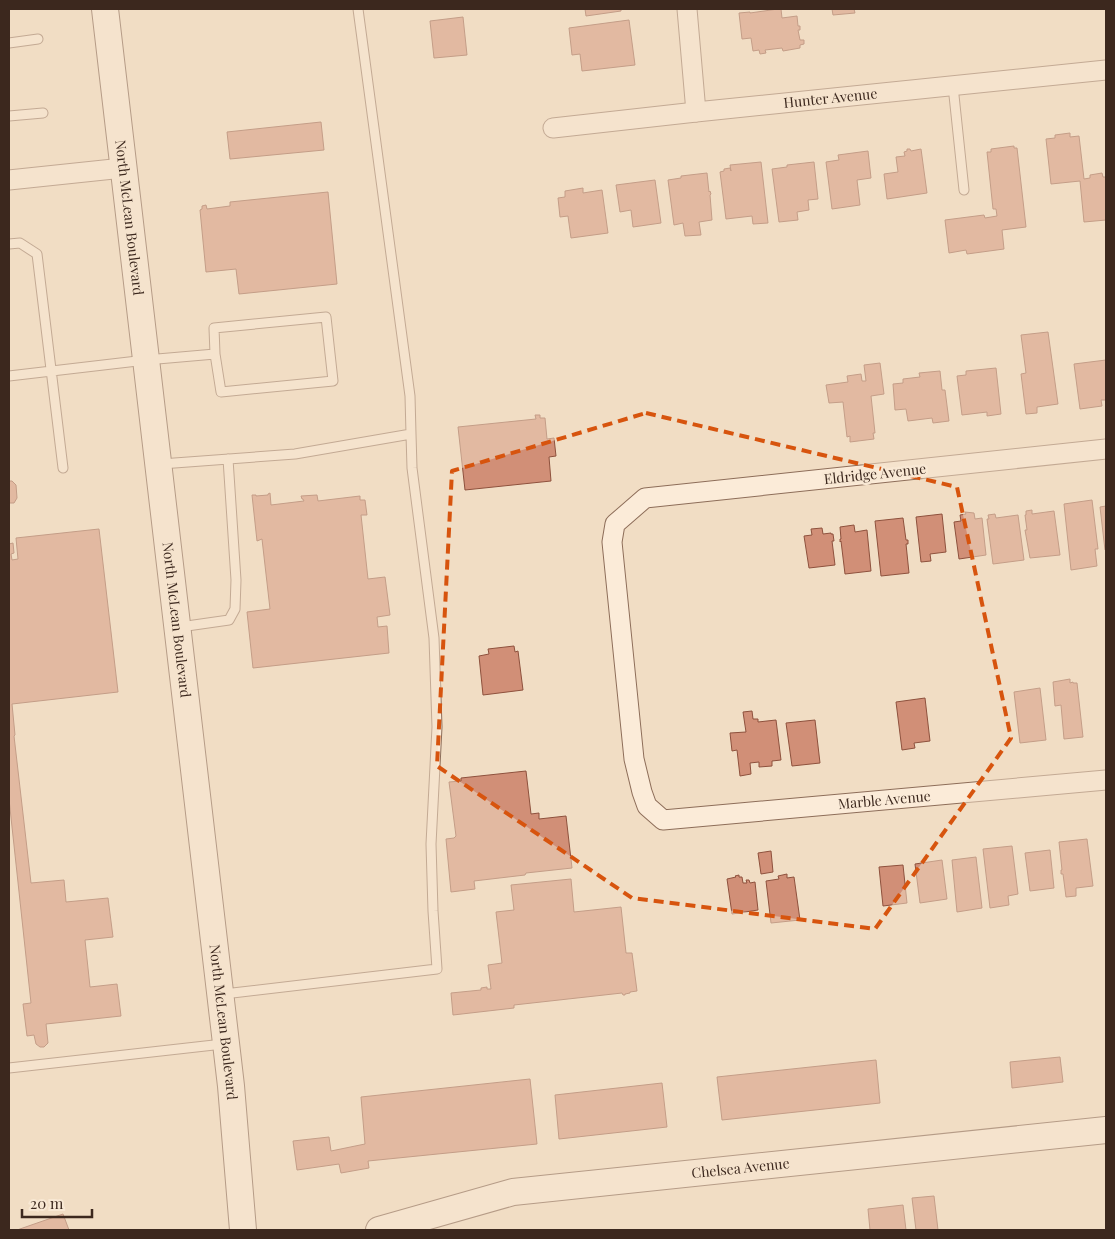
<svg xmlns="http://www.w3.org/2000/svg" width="1115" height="1239" font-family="'Playfair Display',serif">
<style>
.building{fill:#d18f77;stroke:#8e513d}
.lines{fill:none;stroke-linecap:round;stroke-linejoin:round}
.lane-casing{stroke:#8d6d59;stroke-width:11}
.street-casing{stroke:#8d6d59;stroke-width:21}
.secondary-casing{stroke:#6f4e3c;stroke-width:28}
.lane{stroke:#fbebd8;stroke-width:9}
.street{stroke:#fbebd8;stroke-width:19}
.secondary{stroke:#fbebd8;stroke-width:26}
.marked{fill:none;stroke:#d7540e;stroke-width:4;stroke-dasharray:10 6;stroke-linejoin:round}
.labels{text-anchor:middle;stroke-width:5;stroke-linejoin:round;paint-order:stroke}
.street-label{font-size:14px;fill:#3c281e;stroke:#f8e8d4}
</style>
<rect width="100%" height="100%" fill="#f1ddc4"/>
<path class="building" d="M585 9H621V11L586 16Z
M778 9H781L782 18 797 16 798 26H800V30H798L800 40H804V44L800 45V48L783 51 782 48 765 50 766 53 760 54 759 50 753 51 751 38 742 39 739 13 750 12V13Z
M832 9H854L855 13 833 15Z
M463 17 467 55 434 58 430 21Z
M629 20 635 65 582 71 580 54 572 55 569 28Z
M321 122 324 150 230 159 227 132Z
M1070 133V137L1079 136 1084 179 1090 178V175L1102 173 1103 177H1106V220L1084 222 1080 181 1051 184 1046 139 1055 138V135Z
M1014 146V148H1017L1026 227 1002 230 1004 249 967 254 966 250 949 253 945 220 984 215 985 218 997 216 996 209H993L987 152H991V149Z
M907 149H910L911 151 921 149 927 193 887 199 884 174 898 172 896 157 905 156 904 152 907 151Z
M868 151 871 178 857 180 860 205 832 209 826 162 839 160 838 155Z
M761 162 768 223 753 224 752 216 726 219 720 172 724 171V169L730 168 731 171 730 165Z
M814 162 818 199 808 200 809 210 797 212 798 220 779 222 772 169 787 167V165Z
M707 173 709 192 710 191 711 194 710 195 712 220 699 222 701 235 685 236 683 223 674 225 668 180 681 178V176Z
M655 180 661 223 633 227 631 210 620 212 616 185Z
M583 188V193L602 190 608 233 571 238 568 216 560 217 558 198 565 197V191Z
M328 192 337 284 239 294 236 269 206 272 200 210 202 209V206L206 205 207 209 230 206V202Z
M1048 332 1058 404 1037 407V413L1026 414 1021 374 1026 373 1021 335Z
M1106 360V400H1101L1102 406 1080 409 1074 364Z
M880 363 884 394 871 396 875 433H873L874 439 850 442V436L847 437 843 402 829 403 826 385 848 382 847 376 861 374 862 381H866L864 365Z
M996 368 1001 414 987 416V412L962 415 957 376 966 375V371Z
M940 371 942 390H945L949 421 933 423 932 418 908 421 906 409 895 410 893 384 903 383V379L920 377 919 373Z
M535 415H540V418H545L547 439 554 438 556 456 549 457 551 481 465 490 458 427 536 419Z
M9 481H12L16 485 17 498 14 503H9Z
M270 493 271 505 304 501 303 499H302L301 496 317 495 318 501 360 496V500H365L367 515H361L368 579 385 577 390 615 377 617 378 627 387 626 389 653 253 668 247 612 270 609 262 539 257 541 252 495H256V496L268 495V494Z
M1092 500 1098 549H1095L1097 566 1071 570 1064 504Z
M1106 506V550H1105L1100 507Z
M1032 510V514L1054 511 1060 555 1030 558 1025 530H1027L1025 515H1026V511Z
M965 512 974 513 975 519 982 518 986 555 959 559 954 522 961 521 960 515 966 514Z
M942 514 946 552 930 554 931 561 921 562 916 517Z
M995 514 996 518 1018 515 1024 560 993 564 987 519H989L988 515Z
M903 518 906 540H908V544H906L909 573 881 576 875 521Z
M854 525 855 532 867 530 871 571 845 574 841 541 840 542V539H841L840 527Z
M822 528 823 534 831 533V534H833L834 541H832L835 565 809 568 804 536 812 535 811 529Z
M99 529 118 692 12 704 15 735 14 736 31 883 64 880 66 902 108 898 113 937 85 940 90 987 117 984 121 1016 46 1024 48 1043 44 1047H40L36 1044 34 1035 27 1036 23 1004 31 1003 9 799V544L13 543 14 553 11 554 12 560 18 559 16 538Z
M514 646 515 652 518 651 523 690 483 695 479 656 489 654 488 649Z
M1070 679V683L1073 682V683H1077L1083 737 1064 739 1061 705 1055 706 1053 682Z
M1040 688 1046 740 1020 743 1014 692Z
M925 698 930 741 914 743 915 748 902 750 896 702Z
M752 711 753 719H758V722L776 720 781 760 772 761V766L759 767V762L750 763 751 774 740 776 737 750 732 751 730 733 746 732 743 712Z
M815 720 820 763 792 766 786 723Z
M526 771 531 814 539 813V819L566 816 572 868 526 873 525 875 474 881 475 889 451 892 446 839 454 838 456 836 449 782 461 781V778Z
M1087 839 1093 886 1076 888V896L1066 897 1063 874H1061V870H1062L1059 842Z
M1012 846 1018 894 1008 896 1009 905 990 908 983 849Z
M1050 850 1054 888 1030 891 1025 853Z
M771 851 773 872 761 874 758 853Z
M976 857 982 908 957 912 952 860Z
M942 860 947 899 920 903 915 864Z
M903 865 907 903 883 906 879 867Z
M787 874V878L794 877 800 920 771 923 766 881 779 879 778 876Z
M739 875V877H742L743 883H747L746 880H749L750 883 755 882 758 910 732 914 727 879 736 877 735 876Z
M571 879 574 912 621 907 626 953H632L637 991 630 992V993L625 994V995H623L622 993 514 1005V1008L453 1015 451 993 481 990V988L487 987V989H491L488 965 502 963 496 912 514 910 511 885Z
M1060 1057 1063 1082 1012 1088 1010 1062Z
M876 1060 880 1103 722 1120 717 1077Z
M530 1079 537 1144 368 1161 369 1168 341 1173 339 1164 297 1170 293 1141 329 1137 331 1151 365 1144 361 1097Z
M662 1083 667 1127 559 1139 555 1095Z
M934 1196 938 1230H916L912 1198Z
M903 1205 906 1230H870L868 1209Z
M63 1214 69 1230H17Z"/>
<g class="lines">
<g class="lane-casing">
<path id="lane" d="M9 43 38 39
M953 86 964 190
M9 116 43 113
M9 244 20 243 37 254 63 468
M9 376 146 360 215 354 221 392 333 381 326 317 214 328 215 354
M161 464 295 454 411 434 410 396 358 9
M180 627 229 620 235 609 236 580 228 459
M224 994 437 969 433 911 431 844 437 727 434 638 412 468 411 434
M9 1068 223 1044"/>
</g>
<g class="street-casing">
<g id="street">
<path d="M687 9 696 112"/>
<path id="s1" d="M553 128 696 112 1106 70"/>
<path d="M9 180 123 168"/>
<path id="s2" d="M1106 449 645 498 615 524 612 542 634 759 642 792 647 806 663 820 1106 780"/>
</g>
</g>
<g class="secondary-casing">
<g id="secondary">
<path id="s3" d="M105 9 231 1086 243 1230"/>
<path id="s4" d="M379 1230 513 1192 1106 1130"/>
</g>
</g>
<use href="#lane" class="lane"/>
<use href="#street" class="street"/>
<use href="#secondary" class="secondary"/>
</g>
<path d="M0 0H1115V1239H0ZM646 413 957 487 1011 738 875 929 632 898 437 766 452 471Z" fill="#f1ddc4" fill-opacity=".55" fill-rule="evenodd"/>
<path class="marked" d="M646 413 957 487 1011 738 875 929 632 898 437 766 452 471Z"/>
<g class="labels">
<g class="street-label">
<text dy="5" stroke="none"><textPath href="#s1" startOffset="279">Hunter Avenue</textPath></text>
<text dy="5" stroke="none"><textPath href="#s3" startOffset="210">North McLean Boulevard</textPath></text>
<text transform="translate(875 474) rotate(-6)" y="5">Eldridge Avenue</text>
<text dy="5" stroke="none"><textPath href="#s3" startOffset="615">North McLean Boulevard</textPath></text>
<text dy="5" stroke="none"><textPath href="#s2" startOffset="1032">Marble Avenue</textPath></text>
<text dy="5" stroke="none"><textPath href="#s3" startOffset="1020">North McLean Boulevard</textPath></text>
<text dy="5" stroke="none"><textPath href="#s4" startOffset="368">Chelsea Avenue</textPath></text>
</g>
</g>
<rect width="1115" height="1239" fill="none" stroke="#3c281e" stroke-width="20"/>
<path d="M22 1209v8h70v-8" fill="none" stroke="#3c281e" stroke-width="2.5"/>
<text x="30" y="1209" font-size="15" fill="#3c281e" stroke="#f8e8d4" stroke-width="4" paint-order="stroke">20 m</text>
</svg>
